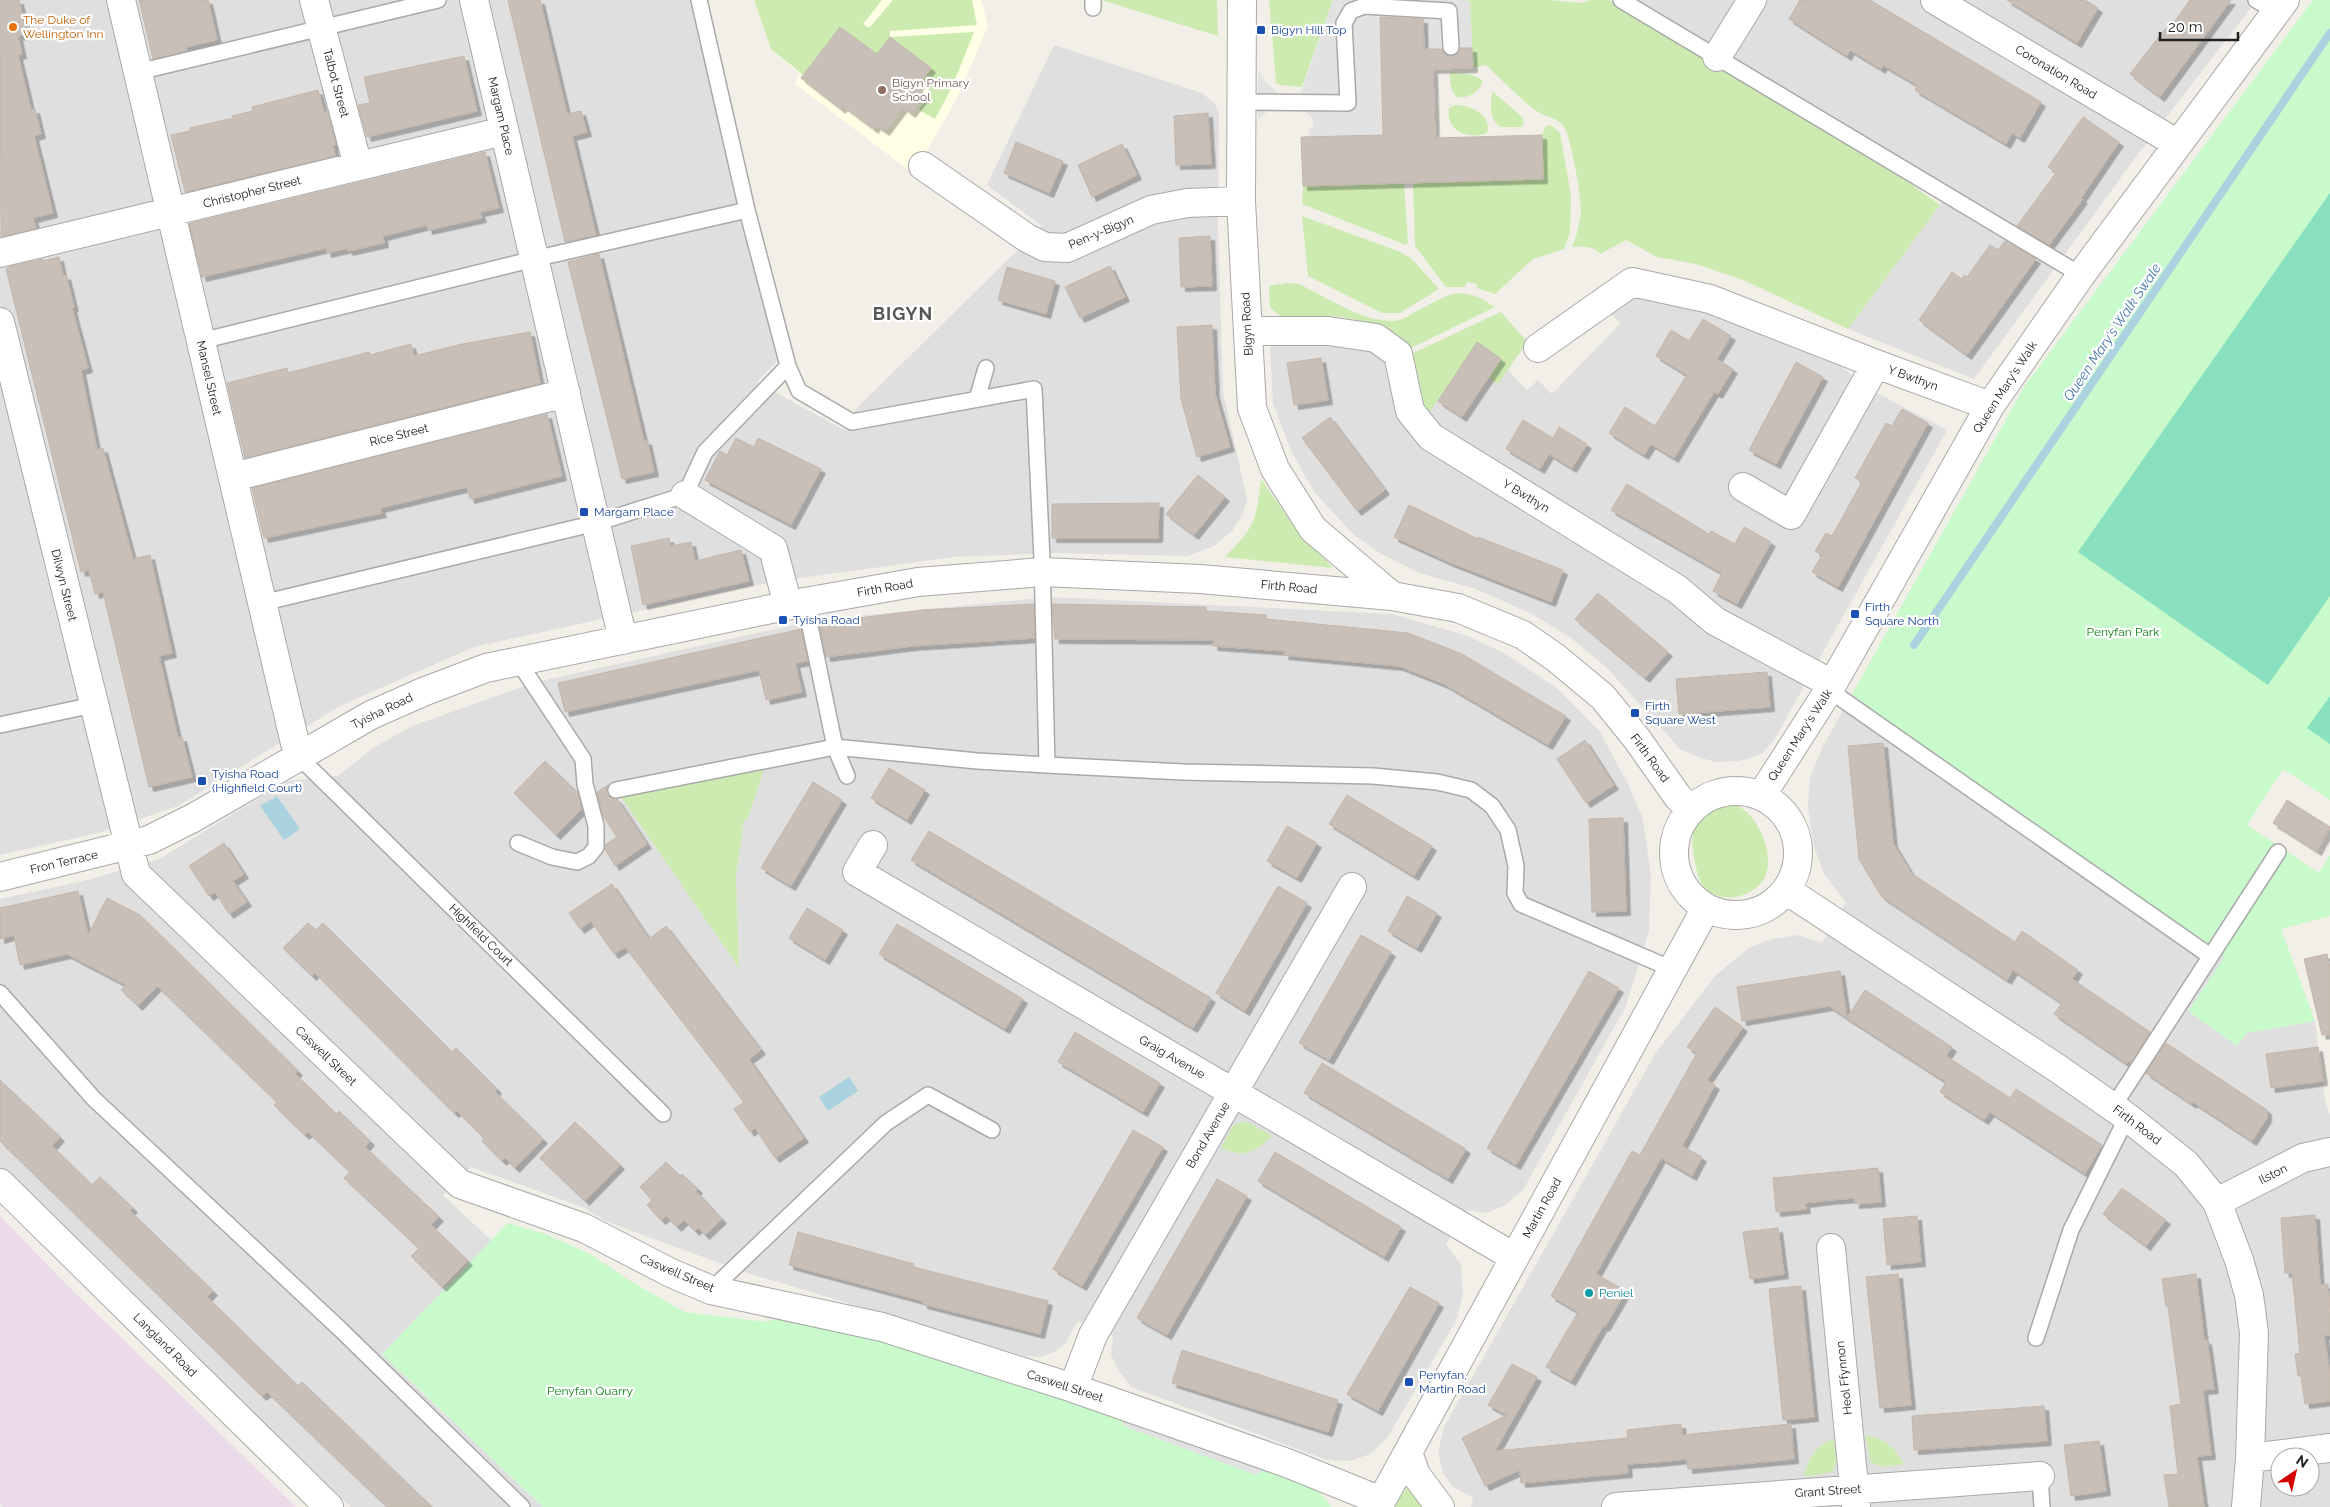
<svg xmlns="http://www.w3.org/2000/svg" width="2330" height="1507" font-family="Raleway,sans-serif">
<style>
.residential{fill:#e0dfdf;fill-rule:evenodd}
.industrial{fill:#ebdbe8}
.education{fill:#ffffe5}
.grass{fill:#cdebb0}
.park{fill:#c8facc}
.pitch{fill:#88e0be}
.parking{fill:#e2e2e2}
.water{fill:#aad3df}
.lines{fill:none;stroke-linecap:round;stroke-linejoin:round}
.stream{stroke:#aad3df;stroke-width:8}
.building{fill:#c7bfb8;stroke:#c4b6ab;filter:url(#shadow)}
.lane-casing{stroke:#a9a9a9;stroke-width:18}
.street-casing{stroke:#a9a9a9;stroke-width:30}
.lane{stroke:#fff;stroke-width:15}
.street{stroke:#fff;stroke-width:28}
.food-dot{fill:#e8710a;stroke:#fff;stroke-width:2}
.transit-dot{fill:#1a4fb4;stroke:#fff;stroke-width:2}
.education-dot{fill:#8d6e63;stroke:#fff;stroke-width:2}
.culture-dot{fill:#0f9aa8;stroke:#fff;stroke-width:2}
.labels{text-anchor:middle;stroke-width:4.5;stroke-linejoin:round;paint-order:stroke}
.food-label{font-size:12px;fill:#c56008;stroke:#fff;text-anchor:start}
.transit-label{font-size:12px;fill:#164399;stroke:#fff;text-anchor:start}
.street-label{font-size:12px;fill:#222;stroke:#fff}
.education-label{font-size:12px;fill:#785e54;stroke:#fff;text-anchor:start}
.park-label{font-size:12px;fill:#0c8416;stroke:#fff}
.culture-label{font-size:12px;fill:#0d838f;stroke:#fff;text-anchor:start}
.water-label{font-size:14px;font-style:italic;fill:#4a7aab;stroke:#fff}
.district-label{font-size:18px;font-weight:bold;letter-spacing:1px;fill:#555;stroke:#fff}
</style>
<defs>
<filter id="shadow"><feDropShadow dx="4.5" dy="4.5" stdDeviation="0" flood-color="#0004"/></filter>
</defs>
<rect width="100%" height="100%" fill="#f2efe9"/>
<path class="residential" d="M0 0H692L777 361 757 382 844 430 853 412 1042 226 987 185 1054 45 1202 93 1215 104 1219 113 1218 228 1223 391 1247 499 1243 514 1232 531 1214 546 1188 556 1052 553 954 557 771 582 474 647 340 706 178 806 98 833 0 855Z
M1636 0H2257L2138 154 1974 379 1848 329 1950 190Z
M1653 292 1827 357 1879 394 1947 430 1774 740 1762 754 1740 761 1715 762 1698 757 1680 749 1606 667 1571 638 1532 614 1476 589 1419 573 1381 554 1353 534 1315 493 1291 451 1273 403 1270 347 1343 339 1394 362 1501 312 1527 342 1508 370 1527 390 1538 380 1552 394 1621 323 1607 311 1619 300Z
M1052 597 1392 614 1468 636 1506 654 1558 689 1600 732 1629 786 1643 819 1651 876 1649 931 1626 1006 1523 1190 1504 1206 1486 1213 1467 1210 1446 1244 1461 1265 1463 1294 1456 1321 1387 1438 1370 1454 1350 1461 1327 1460 1131 1387 1119 1371 1111 1355 1113 1336 1078 1321 1065 1344 1054 1352 1041 1357 1023 1356 741 1271 605 1221 585 1208 471 1167 443 1195 492 1241 382 1354 543 1507H351L0 1167V899L88 880 159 859 287 781 338 776 373 748 412 726 536 682 816 620Z
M1851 696 2225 956 2189 1011 2237 1046 2247 1033 2315 1021 2325 1101 2330 1115V1507H1471L1473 1498 1452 1486 1443 1473 1438 1452 1444 1427 1655 1054 1715 976 1749 948 1771 939 1798 935 1822 943 1846 903 1824 874 1814 847 1808 807 1810 777 1822 748ZM2280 1457H2310V1487H2280Z"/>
<path class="industrial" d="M0 1216 67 1285 296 1507H3L0 1504Z"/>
<path class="education" d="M754 0H981L988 26 958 96 914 174 795 84 800 74 771 49Z"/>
<path class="grass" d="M754 0H882L863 24 869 28 893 0H972L977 25 890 31V37L974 32 952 87 935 119 919 110 931 92 920 83 931 68 890 37 877 54 840 27 803 75 771 49Z
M1101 0H1217L1218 36Z
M1269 0H1333L1302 87 1280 85 1276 83Z
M1463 0H1550L1582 3 1590 0H1609C1720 66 1835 128 1940 205L1848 329 1743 280 1696 264 1657 257 1626 240 1600 254C1594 245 1582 247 1572 247 1577 235 1580 223 1581 210 1581 197 1571 137 1564 127 1557 117 1544 117 1535 110 1517 96 1502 80 1486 65L1473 68 1470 2Z
M1450 73C1463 73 1472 73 1483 81 1480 92 1468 99 1457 97 1451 92 1449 80 1450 73Z
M1492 91 1522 117 1524 122 1522 127H1500C1488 117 1491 105 1492 91Z
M1455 105C1469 104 1493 115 1487 133 1469 140 1445 132 1449 108Z
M1551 125 1560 133 1571 195 1570 233 1564 249 1533 259 1495 294 1477 288V284L1467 282 1465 287H1446L1415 246 1413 183 1543 179 1542 135 1546 126Z
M1404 183 1408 242 1406 245 1302 204 1303 186Z
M1302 216 1398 251 1411 258 1439 289 1400 313H1382L1308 276Z
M1287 283 1299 284C1326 297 1365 323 1394 321 1401 321 1409 315 1415 312 1450 294 1459 283 1495 307L1411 348 1389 330 1367 322 1342 317 1314 316 1286 320 1270 308 1269 286Z
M1501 312 1527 342 1498 384 1488 378 1501 359 1477 343 1426 417 1420 407 1411 354Z
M1261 479 1298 532 1333 568 1225 557C1255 526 1256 522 1261 479Z
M764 770 747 820H744L736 876 739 968 619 794Z
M1729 803C1757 807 1780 860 1761 883 1748 899 1718 904 1703 886 1697 878 1696 866 1694 857 1689 826 1695 807 1729 803Z
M1242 1122 1250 1123 1272 1136C1255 1152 1243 1160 1221 1147L1233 1126Z
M1865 1435C1884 1438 1895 1447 1904 1464 1891 1466 1881 1469 1871 1462Z
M1833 1438C1835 1450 1839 1461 1832 1472L1804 1477C1808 1458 1816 1447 1833 1438Z
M1409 1487 1426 1507H1395L1406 1488Z"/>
<path class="park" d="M2313 0H2330V800L2283 769 2247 825 2319 873 2330 855V916L2281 929 2315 1021 2247 1033 2237 1046 2188 1011 2225 956 1851 696 2024 387Z
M508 1223 545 1234 590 1254 632 1282 685 1312 766 1322 788 1316 808 1317 1119 1416 1124 1426 1255 1474 1266 1468C1289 1477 1318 1483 1331 1507H543L382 1354Z"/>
<path class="pitch" d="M2330 193V596L2268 685 2078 552Z
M2330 696V744L2307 728Z"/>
<path class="parking" d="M1333 0H1463L1470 2 1472 48 1424 49 1423 16 1380 17 1383 135 1309 137V129L1313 125V119L1303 109 1271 108 1258 120V69L1267 83 1281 96H1300Z
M1119 1416 1266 1468 1256 1475 1124 1426Z"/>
<path class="water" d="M277 796 300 829 284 840 260 806Z
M849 1077 858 1091 828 1111 819 1097Z"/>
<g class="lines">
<path class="stream" d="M1914 645 2330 33"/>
</g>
<path class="building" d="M0 0H19L27 34 18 36 22 54 18 55 31 110 35 109 41 134 34 136 53 213 33 218 36 228 1 237Z
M139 0H208L217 40 186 47 187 51 153 59Z
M508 0H540L567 114 581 111 587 132 572 136 596 235 565 242Z
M1800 0H1870L2041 102 2020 138 2012 133 2006 144 1915 90 1917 85 1883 65 1881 69 1850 50 1847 56 1789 19Z
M2007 0H2085L2098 8 2077 43Z
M2190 0H2231L2160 97 2130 74 2165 29 2168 31Z
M1380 17 1423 19 1424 49H1442L1446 55 1451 56 1456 55 1460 48H1472L1473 68 1433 69 1435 138 1542 135 1543 179 1303 186 1301 137 1383 135Z
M840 27 877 54 890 37 931 68 917 88 925 95 911 113 903 107 885 131 876 125 874 129 843 106 841 109 801 78Z
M464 56 477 111 367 137 358 105 370 103 364 77Z
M318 90 324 113 328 112 336 145H333L335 156 185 192 171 135 190 131V128L233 118 232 116 253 111 252 107Z
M1208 113 1211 164 1176 165 1174 116Z
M2083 117 2119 142 2081 198 2083 199 2049 245 2017 226 2056 173 2048 167Z
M1016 142 1063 161 1049 193 1004 173Z
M1122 144 1137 175 1092 197 1078 165Z
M485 152 499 208 480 212 482 218 428 230 427 225 383 236 384 243 348 251V248L327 253 326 248 202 277 189 224 192 223Z
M1210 236 1212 286 1181 287 1179 238Z
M2005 241 2036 259 1967 355 1919 320 1952 272 1962 279 1964 275 1967 277 1990 245 1998 250Z
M599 254 644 441 647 440 654 472 622 479 568 262Z
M59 257 63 276 66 275 74 307 72 308 88 368 81 370 97 450 103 448 133 559 150 555 172 653 159 656 178 738 182 737 192 777 149 787 103 592 95 594 89 570 81 572 6 269 9 267 43 259V261Z
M1110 266 1125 297 1080 318 1065 287Z
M1007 267 1055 281 1046 314 998 300Z
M1703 319 1731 336 1717 359 1733 369 1718 394 1714 392 1674 458 1651 444 1644 455 1609 433 1625 407 1655 426 1687 375 1656 356 1671 330 1689 341Z
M1212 325 1215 394 1230 447 1197 457 1181 399 1177 327Z
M530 332 540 383 245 458 227 383 287 368 288 373 369 352 370 355 411 344 414 356 462 344Z
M1477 342 1501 359 1462 417 1438 401Z
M1321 358 1328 400 1294 405 1287 363Z
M1796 362 1823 377 1776 464 1749 450Z
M1902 409 1928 423 1838 587 1812 572 1822 555 1815 551 1826 533 1832 536 1862 482 1855 478 1886 423 1892 426Z
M547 414 562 476 470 499 467 487 380 508 382 513 264 538 252 488Z
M1330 417 1385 490 1357 511 1302 438Z
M1523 420 1553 438 1559 427 1587 444 1572 468 1549 454 1540 469 1506 449Z
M736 438 754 447 758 438 821 469 791 525 705 480 720 451 727 455Z
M1198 475 1225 497 1194 535 1166 514Z
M1627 484 1709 534 1711 531 1735 544 1744 527 1771 542 1737 604 1713 591 1722 573 1611 510Z
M1159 503 1158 538H1052V504Z
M1409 505 1478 539V537L1563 570 1551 602 1449 562 1394 537Z
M669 538 670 546 691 542 695 561 741 550 749 581 643 605 631 546Z
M1598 593 1668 652 1645 678 1575 619Z
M1034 604 1035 638 912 646 826 657 819 623 923 610Z
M1052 604 1206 607V611L1266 615V619L1408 633 1462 654 1566 716 1548 745 1444 684 1399 666 1284 655 1285 651 1213 646 1214 640 1055 639Z
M801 629 808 661 795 663 802 692 766 700 759 670 565 712 558 683Z
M1767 672 1770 707 1679 714 1676 679Z
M1585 740 1614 785 1586 803 1557 759Z
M1883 743 1893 843 1911 873 2015 942 2022 931 2078 970 2072 979 2150 1032 2131 1063 2128 1061 2127 1064 2054 1014 2062 1003 2013 970 2007 980 1881 896 1859 859 1848 746Z
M545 761 578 793 582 809 556 835 514 793Z
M889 768 925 790 907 820 871 798Z
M813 782 842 800 791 886 761 868Z
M608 785 609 796 617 799 647 844 615 866 605 849V845L617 837 603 816 597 792Z
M1347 795 1432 846 1414 876 1329 824Z
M2287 800 2330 827 2317 851 2273 823Z
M1623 818 1626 911 1592 912 1589 819Z
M1287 826 1317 843 1297 878 1267 861Z
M929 831 1211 998 1193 1028 911 860Z
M224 843 244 874 233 881 247 902 229 914 215 892 209 896 189 866Z
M612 884 649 939 666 926 761 1050 749 1059 804 1138 775 1158 755 1128 750 1132 734 1109 744 1102 625 947 614 954 591 921 580 929 569 913Z
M1278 886 1307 903 1245 1011 1216 993Z
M78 891 88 935 107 898 140 915 298 1071 295 1074 315 1093 336 1114 339 1111 370 1141 365 1147 439 1217 431 1225 468 1261 442 1287 411 1256 419 1248 344 1178 350 1172 308 1132 305 1135 289 1120 274 1105 277 1102 157 986 138 1006 121 990 126 985 67 954 20 965 14 935 0 939V908Z
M1407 896 1437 913 1417 948 1388 931Z
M807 908 843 930 825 960 789 938Z
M308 923 316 930 323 923 452 1052 456 1048 497 1089 495 1092 543 1139 515 1168 505 1158 502 1161 482 1141 484 1138 457 1111 454 1113 315 973 312 976 283 948Z
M897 924 1023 999 1005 1029 879 954Z
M1361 935 1391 952 1329 1060 1299 1043Z
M2327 954 2330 968V1034L2322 1035 2304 959Z
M1589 971 1619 988 1516 1165 1487 1148Z
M1840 971 1847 1018 1829 1006 1742 1021 1737 987Z
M1865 990 1952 1047 1946 1056 2010 1098 2016 1089 2102 1145 2085 1174 1990 1112 1984 1120 1940 1092 1946 1082 1847 1018Z
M1715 1007 1743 1027 1707 1080 1715 1085 1682 1146 1702 1157 1692 1176 1661 1158 1596 1274 1626 1291 1605 1327 1603 1326 1571 1381 1546 1367 1578 1312 1551 1296 1632 1151 1640 1155 1697 1053 1687 1047Z
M1075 1032 1160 1083 1143 1112 1058 1062Z
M2166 1043 2267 1110V1118L2252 1141 2193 1102 2192 1104 2146 1073Z
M2318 1047 2323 1081 2271 1088 2266 1054Z
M1322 1063 1466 1149 1448 1179 1304 1093Z
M0 1080 60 1137 52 1146 92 1185 100 1177 133 1208 130 1211 213 1291 207 1297 298 1386 302 1382 432 1507H387L267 1392 262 1396 0 1141Z
M575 1122 620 1165 585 1201 540 1158Z
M1133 1130 1163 1147 1082 1286 1053 1269Z
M1275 1152 1401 1227 1384 1257 1258 1181Z
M666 1162 680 1176 682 1174 698 1189 696 1191 722 1219 705 1235 698 1228 695 1231 684 1220 677 1227 666 1216 661 1220 647 1205 652 1200 640 1187Z
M1878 1168 1881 1202 1855 1204V1198L1829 1200 1805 1203 1806 1209 1776 1212 1773 1178Z
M1217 1179 1247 1196 1167 1335 1137 1318Z
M2122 1188 2166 1220 2146 1246 2103 1214Z
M2315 1215 2320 1285 2328 1284 2330 1308V1335H2324L2330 1374V1401L2305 1404 2301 1376H2298L2295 1354 2300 1353 2292 1273H2285L2281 1218Z
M1917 1216 1921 1262 1887 1265 1883 1219Z
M1778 1228 1784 1274 1750 1279 1743 1232Z
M798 1232 914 1264 913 1267 1048 1301 1040 1334 923 1304V1301L789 1265Z
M1898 1274 1911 1405 1880 1408 1866 1277Z
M2196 1274 2204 1340H2207L2214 1389 2203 1390 2211 1455 2197 1456 2204 1507H2169L2164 1475 2178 1474 2170 1406 2181 1404 2168 1306H2166L2162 1279Z
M1801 1286 1814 1417 1783 1420 1769 1289Z
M1410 1287 1439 1303 1378 1411 1347 1394Z
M1182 1350 1338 1400 1328 1432 1172 1383Z
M1512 1364 1537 1377 1495 1451 1628 1438 1627 1430 1681 1424 1682 1435 1791 1424 1794 1459 1688 1469 1687 1459 1657 1462 1627 1464 1628 1473 1521 1483 1520 1470 1485 1486 1462 1438 1507 1415 1488 1405Z
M2044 1406 2047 1441 1914 1450 1912 1416Z
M2099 1441 2106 1491 2071 1496 2064 1445Z"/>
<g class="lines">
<g class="lane-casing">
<path id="lane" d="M1093 0V8
M1621 0 2081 275
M2256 0 2277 12
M138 72 438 0
M1242 102 1348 103 1344 23 1351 11 1364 6 1449 11 1451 47
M201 341 534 259 747 210
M788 366 799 391 852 422 1034 389 1042 559 1047 765
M977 399 986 368
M805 602 835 747 847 776
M262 603 596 523 685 495 705 452 788 366 747 210 699 0
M518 661 583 759 585 784 596 826V847L589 856 577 862 552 857 518 843
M1829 690 2210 956
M0 725 93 705
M298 756 663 1114
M616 790 835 747 977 761 1047 765 1183 772 1373 776 1437 782 1471 790 1492 806 1508 830 1516 866 1515 893 1521 904 1672 969
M0 993 94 1099 341 1330 522 1507
M2113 1107 2278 852
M711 1290 886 1123 928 1095 992 1130
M2036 1338 2071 1230 2127 1117
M2040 1476 2042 1507"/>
</g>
<g class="street-casing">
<path id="street" d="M121 0 298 756
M314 0 358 166
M474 0 623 640
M1242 0 1241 201 1252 408 1275 469 1313 529 1392 596
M1935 0 2178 144
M1717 57 1752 0
M923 166 1027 238 1045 247 1067 248 1151 210 1187 203 1241 201
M0 253 504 131
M0 322 136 874 460 1184 584 1228 671 1273 711 1290 882 1327 1073 1388 1287 1463 1381 1501
M1248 331H1328L1376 338 1398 354 1410 411 1431 437 1677 589 1715 621 1832 684
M1538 348 1632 282 1710 299 1876 364 1990 406
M233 477 566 393
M1743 487 1791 515 1876 364
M685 495 773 549 788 605
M1674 853a62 62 0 1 1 124 0a62 62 0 1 1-124 0Z
M1761 796 1829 690 1990 406 2081 275 2285 0
M873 845 857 872 1514 1257
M0 877 149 840 193 818 371 715 423 692 486 668 805 602 918 582 1042 572 1200 579 1392 596 1458 608 1523 635 1556 658 1603 697 1637 739 1678 797 1691 810
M1786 890 2057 1068 2127 1117 2186 1164 2217 1202 2239 1260 2249 1295 2254 1333 2250 1458 2246 1507
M0 1183 329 1507
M2217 1202 2303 1158 2330 1152
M1831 1248 1856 1507
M1073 1388 1093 1335 1352 887
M1408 1452 1416 1475 1440 1507
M2250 1458 2330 1448
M1378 1507 1706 908
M1616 1507 2040 1476"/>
</g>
<use href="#lane" class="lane"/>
<use href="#street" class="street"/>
</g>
<circle class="food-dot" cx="13" cy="27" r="5"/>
<g class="transit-dot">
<rect x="1256" y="25" width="10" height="10" rx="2.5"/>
<rect x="579" y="507" width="10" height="10" rx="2.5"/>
<rect x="1850" y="609" width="10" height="10" rx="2.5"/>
<rect x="778" y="615" width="10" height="10" rx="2.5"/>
<rect x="1630" y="708" width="10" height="10" rx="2.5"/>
<rect x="197" y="776" width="10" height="10" rx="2.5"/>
<rect x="1404" y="1377" width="10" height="10" rx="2.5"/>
</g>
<circle class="education-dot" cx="882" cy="90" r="5"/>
<circle class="culture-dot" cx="1589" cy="1293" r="5"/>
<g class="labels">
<g class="food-label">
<text x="23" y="24">The Duke of<tspan x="23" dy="14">Wellington Inn</tspan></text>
</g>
<g class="transit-label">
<text x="1271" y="34">Bigyn Hill Top</text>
<text x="594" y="516">Margam Place</text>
<text x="1865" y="611">Firth<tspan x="1865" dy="14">Square North</tspan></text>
<text x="793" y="624">Tyisha Road</text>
<text x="1645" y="710">Firth<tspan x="1645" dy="14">Square West</tspan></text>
<text x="212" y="778">Tyisha Road<tspan x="212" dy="14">(Highfield Court)</tspan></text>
<text x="1419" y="1379">Penyfan,<tspan x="1419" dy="14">Martin Road</tspan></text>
</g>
<g class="street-label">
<text transform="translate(2056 72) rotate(31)" y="4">Coronation Road</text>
<text transform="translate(336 83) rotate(75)" y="4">Talbot Street</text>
<text transform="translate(501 116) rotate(77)" y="4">Margam Place</text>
<text transform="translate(252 192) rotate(-14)" y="4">Christopher Street</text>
<text transform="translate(1101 232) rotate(-23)" y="4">Pen-y-Bigyn</text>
<text transform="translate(1247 324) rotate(-93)" y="4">Bigyn Road</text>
<text transform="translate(209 378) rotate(77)" y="4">Mansel Street</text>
<text transform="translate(1913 378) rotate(20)" y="4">Y Bwthyn</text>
<text transform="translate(2005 387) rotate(-57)" y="4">Queen Mary's Walk</text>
<text transform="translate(399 435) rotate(-14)" y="4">Rice Street</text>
<text transform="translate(1526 496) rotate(31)" y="4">Y Bwthyn</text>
<text transform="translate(64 585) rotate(76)" y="4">Dilwyn Street</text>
<text transform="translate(1289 587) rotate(5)" y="4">Firth Road</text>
<text transform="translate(885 588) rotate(-10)" y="4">Firth Road</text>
<text transform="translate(382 711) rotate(-26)" y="4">Tyisha Road</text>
<text transform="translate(1800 735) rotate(-57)" y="4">Queen Mary's Walk</text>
<text transform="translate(1650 758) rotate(54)" y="4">Firth Road</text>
<text transform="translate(64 862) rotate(-13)" y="4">Fron Terrace</text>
<text transform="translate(481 935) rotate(44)" y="4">Highfield Court</text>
<text transform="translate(326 1056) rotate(44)" y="4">Caswell Street</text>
<text transform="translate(1172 1057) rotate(30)" y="4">Graig Avenue</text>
<text transform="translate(2137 1125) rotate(37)" y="4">Firth Road</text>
<text transform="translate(1208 1135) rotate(-60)" y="4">Bond Avenue</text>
<text transform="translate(2273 1174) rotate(-27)" y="4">Ilston</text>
<text transform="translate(1542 1208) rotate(-61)" y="4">Martin Road</text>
<text transform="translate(677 1273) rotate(23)" y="4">Caswell Street</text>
<text transform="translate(165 1345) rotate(45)" y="4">Langland Road</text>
<text transform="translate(1844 1378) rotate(-96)" y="4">Heol Ffynnon</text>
<text transform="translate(1065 1386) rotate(18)" y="4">Caswell Street</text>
<text transform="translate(1828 1491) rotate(-4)" y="4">Grant Street</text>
</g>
<g class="education-label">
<text x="892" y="87">Bigyn Primary<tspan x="892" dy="14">School</tspan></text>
</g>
<g class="park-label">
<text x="2123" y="636">Penyfan Park</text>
<text x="590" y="1395">Penyfan Quarry</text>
</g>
<g class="culture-label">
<text x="1599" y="1297">Peniel</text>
</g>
<g class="water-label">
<text transform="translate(2112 332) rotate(-56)" y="5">Queen Mary's Walk Swale</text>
</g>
<g class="district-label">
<text x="903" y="320">BIGYN</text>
</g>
</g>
<g transform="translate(2295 1472) rotate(34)"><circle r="24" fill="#ffffff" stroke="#a7a7a7"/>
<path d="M0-4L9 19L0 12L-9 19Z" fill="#d40000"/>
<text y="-8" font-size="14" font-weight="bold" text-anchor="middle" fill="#222222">N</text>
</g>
<path d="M2160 32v8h78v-8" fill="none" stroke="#222222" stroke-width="2.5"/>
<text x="2168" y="32" font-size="15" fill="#222222" stroke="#ffffff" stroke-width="4" paint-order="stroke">20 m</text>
</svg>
